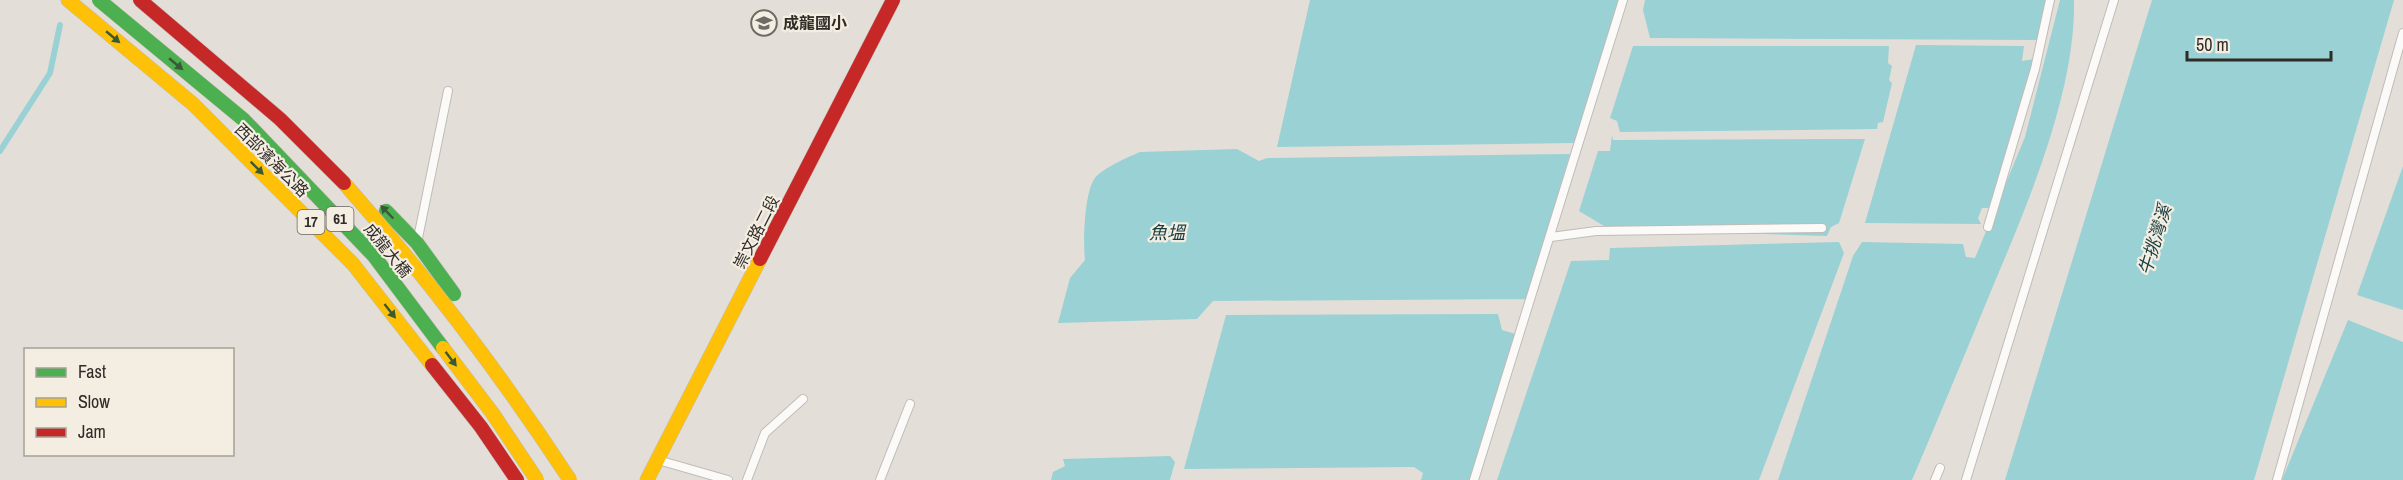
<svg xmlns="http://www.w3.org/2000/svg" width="2403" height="480" font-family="'Archivo Narrow','Noto Sans TC',sans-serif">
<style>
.water{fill:#9ad1d5}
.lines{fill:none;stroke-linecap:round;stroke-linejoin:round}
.stream{stroke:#9ad1d5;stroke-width:6}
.lane-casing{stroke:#bfbcb6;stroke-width:10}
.fast-casing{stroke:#bfbcb6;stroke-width:15}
.slow-casing{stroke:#bfbcb6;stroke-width:15}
.jam-casing{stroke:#bfbcb6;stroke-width:15}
.lane{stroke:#fbfaf9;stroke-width:8}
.fast{stroke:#4caf50;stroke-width:14}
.slow{stroke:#ffc107;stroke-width:14}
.jam{stroke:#c62828;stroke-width:14}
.fast-bridge-casing{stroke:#c0b8b2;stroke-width:15;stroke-linecap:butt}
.slow-bridge-casing{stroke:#c0b8b2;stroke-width:15;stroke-linecap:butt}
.jam-bridge-casing{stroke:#c0b8b2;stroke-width:15;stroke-linecap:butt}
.fast-bridge{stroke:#4caf50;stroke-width:14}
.slow-bridge{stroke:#ffc107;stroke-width:14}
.jam-bridge{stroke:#c62828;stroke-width:14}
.oneway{fill:#395a36}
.labels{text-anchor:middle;stroke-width:4.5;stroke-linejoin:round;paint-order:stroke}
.shield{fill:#f4ede1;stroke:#6a6660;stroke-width:1.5}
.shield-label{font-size:15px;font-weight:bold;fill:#2f2c28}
.poi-label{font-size:16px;font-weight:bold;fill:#2f2c28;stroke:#f4ede1;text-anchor:start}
.street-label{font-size:16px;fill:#2f2c28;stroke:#f4ede1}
.water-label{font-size:18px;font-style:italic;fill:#163d41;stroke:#f4ede1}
</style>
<rect width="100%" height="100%" fill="#e3dfd8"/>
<path class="water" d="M1310 0H1618L1575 143 1277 147Z
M1645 0H2049L2042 40 1650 38 1643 10Z
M2060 0H2074C2076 92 2027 206 1991 291 1965 354 1939 417 1912 480H1778L1853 256 1862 242 1963 244 1966 257 1975 258 2025 137Z
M2152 0H2394L2254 480H2005Z
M1916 45 2024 46 2022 61 2034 59 1992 208H1982L1978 218 1981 224 1865 223Z
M1633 46H1889L1888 63 1892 66 1889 80 1892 83 1883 122 1878 123 1877 129 1620 132 1617 121 1610 118Z
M1612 135 1613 140 1865 139 1839 223 1831 227 1827 236 1609 229 1579 211 1598 151H1610Z
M1237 149 1259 161 1267 158 1570 154 1527 299 1213 301 1197 319 1058 323 1070 278 1085 260C1083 242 1084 193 1095 178 1103 168 1128 157 1140 152Z
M2403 166V310L2357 295Z
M1839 242 1844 253 1759 480H1497L1571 261 1609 260 1610 248Z
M1498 314 1502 330 1519 335 1473 480H1421L1423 473 1414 467 1184 469 1226 315Z
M2348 320 2403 342V480H2282Z
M1170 456 1175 462 1170 480H1051L1053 472 1065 466 1063 459Z"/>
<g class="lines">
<path class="stream" d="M0 151 50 73 60 25"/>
<g class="lane-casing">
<path id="lane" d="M1988 227 2035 69 2050 0
M1551 237 1596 231 1822 228
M418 238 448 91
M658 460 728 480
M747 480 765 433 803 399
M880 480 910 404
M1474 480 1623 0
M1935 480 1940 468
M1966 480 2114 0
M2277 480 2403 33"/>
</g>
<g class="fast-casing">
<path id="fast" d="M386 211 417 243 454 294"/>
</g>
<g class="slow-casing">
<path id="slow" d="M68 0 193 104 353 264 432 365
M647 480 760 259"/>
</g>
<g class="jam-casing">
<path id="jam" d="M760 259 893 0
M432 365 481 427 517 480"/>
</g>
<use href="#lane" class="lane"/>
<use href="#fast" class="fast"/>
<use href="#slow" class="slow"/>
<use href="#jam" class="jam"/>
<g class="fast-bridge-casing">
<path id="fast-bridge" d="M99 0 244 120 374 256 443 348"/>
</g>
<g class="slow-bridge-casing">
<path id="slow-bridge" d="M344 183C427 277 502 376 570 480
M443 348 493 414 537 480"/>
</g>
<g class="jam-bridge-casing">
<path id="jam-bridge" d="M140 0 280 119 344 183"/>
</g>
<use href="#fast-bridge" class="fast-bridge"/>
<use href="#slow-bridge" class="slow-bridge"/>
<use href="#jam-bridge" class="jam-bridge"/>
</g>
<defs><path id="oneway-solid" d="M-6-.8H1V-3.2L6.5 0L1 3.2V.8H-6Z" transform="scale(1.5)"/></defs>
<g class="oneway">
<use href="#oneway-solid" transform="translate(113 37) rotate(40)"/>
<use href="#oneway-solid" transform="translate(176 64) rotate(40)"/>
<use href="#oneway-solid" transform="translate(257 168) rotate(45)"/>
<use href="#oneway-solid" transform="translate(387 212) rotate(-134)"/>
<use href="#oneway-solid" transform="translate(390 311) rotate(52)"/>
<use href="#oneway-solid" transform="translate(451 359) rotate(53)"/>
</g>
<defs>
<g id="school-ring" transform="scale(1.35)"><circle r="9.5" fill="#f4ede1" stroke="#6e6b66" stroke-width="1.5"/><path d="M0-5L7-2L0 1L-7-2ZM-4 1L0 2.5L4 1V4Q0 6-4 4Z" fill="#6e6b66"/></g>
</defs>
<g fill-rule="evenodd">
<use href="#school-ring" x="764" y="23"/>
</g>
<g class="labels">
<g class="shield">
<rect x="326.5" y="207" width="27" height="24" rx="4.5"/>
<rect x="297.5" y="210" width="27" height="24" rx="4.5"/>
</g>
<g class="shield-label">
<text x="340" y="224">61</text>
<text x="311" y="227">17</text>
</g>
<g class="poi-label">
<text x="783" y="29">成龍國小</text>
</g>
<g class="street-label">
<text transform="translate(272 160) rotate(45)" y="6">西部濱海公路</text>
<text transform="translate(756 232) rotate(-63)" y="6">崇文路二段</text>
<text transform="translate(388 250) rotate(51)" y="6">成龍大橋</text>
</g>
<g class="water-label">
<text x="1167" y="239">魚塭</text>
<text transform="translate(2155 240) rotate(-73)" y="6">牛挑灣溪</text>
</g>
</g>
<rect x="24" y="348" width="210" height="108" fill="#f4ede1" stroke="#a5a097" stroke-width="1.5"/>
<rect x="36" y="368" width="30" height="9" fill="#4caf50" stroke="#a5a097" stroke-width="1.5"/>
<text x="78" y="378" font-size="18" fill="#2f2c28">Fast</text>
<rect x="36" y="398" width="30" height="9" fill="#ffc107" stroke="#a5a097" stroke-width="1.5"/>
<text x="78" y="408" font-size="18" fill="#2f2c28">Slow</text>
<rect x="36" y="428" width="30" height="9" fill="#c62828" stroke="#a5a097" stroke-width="1.5"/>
<text x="78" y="438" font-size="18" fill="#2f2c28">Jam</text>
<path d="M2187 51v9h144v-9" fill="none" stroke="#2f2c28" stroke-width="3"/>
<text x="2196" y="51" font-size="18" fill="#2f2c28" stroke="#f4ede1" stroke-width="4.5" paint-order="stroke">50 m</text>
</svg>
